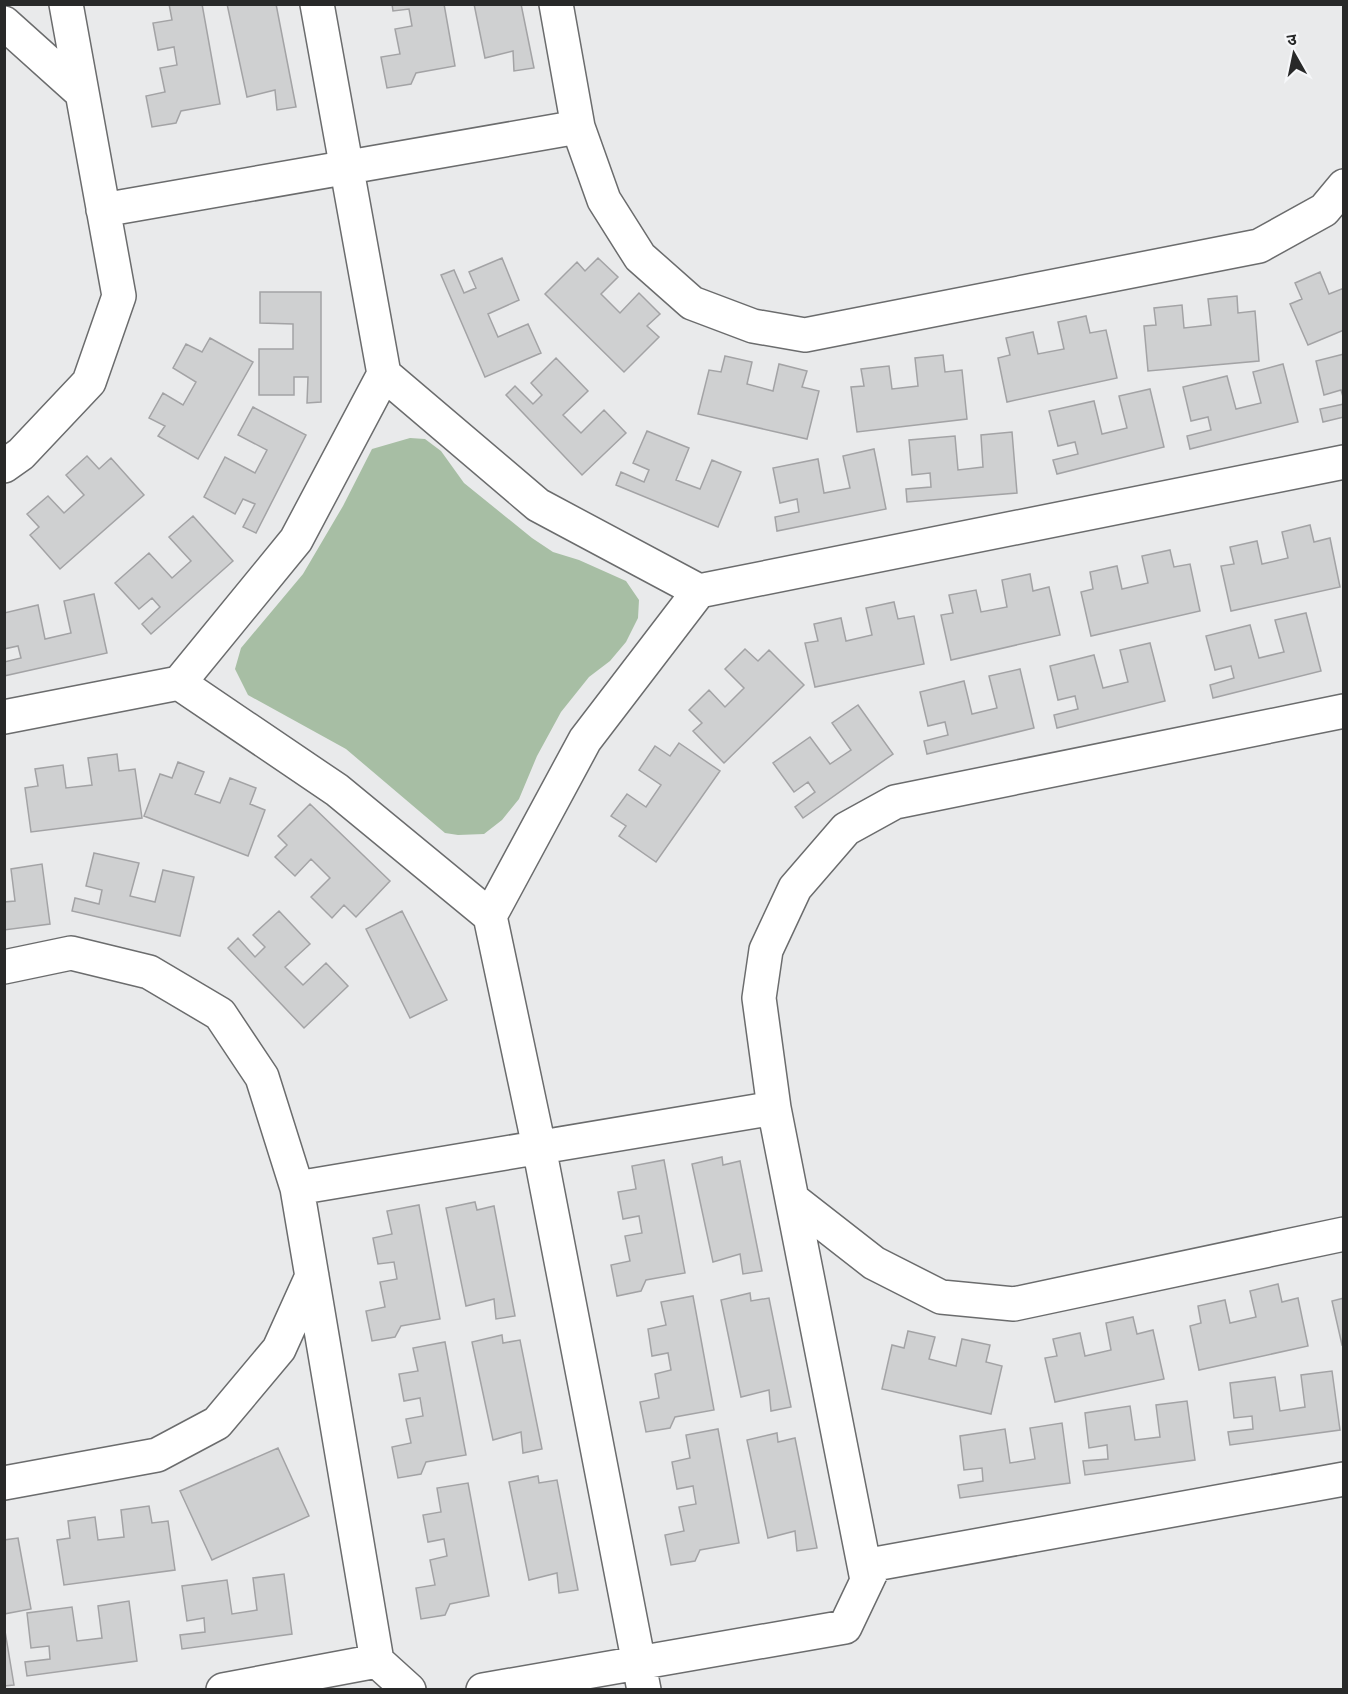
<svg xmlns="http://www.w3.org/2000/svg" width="1348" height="1694" font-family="'IBM Plex Sans','Noto Sans Devanagari',sans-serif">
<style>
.green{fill:#a7bea4}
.building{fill:#cfd0d1;stroke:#a3a3a5;stroke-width:1.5}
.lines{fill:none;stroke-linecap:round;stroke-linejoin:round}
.minor-casing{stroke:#6b6c6d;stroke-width:36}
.minor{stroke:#fff;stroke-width:33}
</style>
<rect width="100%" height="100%" fill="#e9eaeb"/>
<path class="green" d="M410 438 425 439 441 451 464 483 532 538 553 552 579 560 626 581 639 600 638 618 626 642 610 661 589 677 561 712 537 756 519 799 502 820 484 834 458 835 445 833 346 749 248 695 235 669 241 648 303 574 343 506 372 449Z"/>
<path class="building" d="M169 4H202L220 104 181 111 176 123 152 127 146 96 165 92 160 68 177 65 174 47 158 50 153 23 172 20Z
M227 4H276L296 107 277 110 275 90 247 97Z
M392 4H444L455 66 416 73 411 84 387 88 381 57 400 54 395 29 412 26 409 9 393 11Z
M474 4H521L534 68 514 71 513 51 485 58Z
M502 258 519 300 488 314 498 337 528 324 541 353 485 377 441 275 454 270 464 293 476 288 469 272Z
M598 258 618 277 601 294 620 313 639 293 660 314 647 326 659 337 624 372 545 294 577 262 585 271Z
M1320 272 1329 294 1344 288V330L1308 345 1290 304 1302 299 1295 283Z
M260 292H321V402L307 403 308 377H294V395H259V349H293V324L260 323Z
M1237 296 1238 313 1255 311 1259 361 1148 371 1144 326 1156 325 1154 308 1182 305 1184 328 1211 325 1208 299Z
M1086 316 1090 333 1106 330 1117 378 1007 402 998 358 1010 355 1006 338 1033 332 1038 354 1064 349 1058 322Z
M210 338 253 362 198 459 158 436 165 426 149 418 163 393 183 405 196 382 173 368 186 344 202 352Z
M1344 354V400L1341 390 1324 395 1316 361Z
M943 355 945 372 962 370 967 419 857 432 851 387 864 386 861 369 889 366 892 389 918 386 915 358Z
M725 356 752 362 747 384 773 391 779 364 807 371 802 387 819 391 807 439 698 414 709 370 721 372Z
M556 358 588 391 563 415 581 433 604 410 626 433 582 475 506 395 515 386 533 404 542 395 531 383Z
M1283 364 1298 422 1190 449 1187 436 1211 430 1208 417 1191 421 1183 387 1227 376 1236 409 1261 403 1253 372Z
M1150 389 1164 447 1057 474 1053 460 1078 454 1075 442 1058 446 1049 411 1094 401 1102 434 1127 428 1119 396Z
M1344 404V417L1323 422 1320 409Z
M253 407 306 435 256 533 243 527 255 504 243 499 235 514 204 497 225 457 255 473 267 450 238 435Z
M647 431 689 448 676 480 700 489 712 460 741 472 718 527 616 485 621 472 644 482 649 470 633 463Z
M1012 432 1017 493 907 502 906 489 931 487 930 473 912 475 909 440 955 436 958 470 983 467 981 435Z
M874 449 886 509 777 531 775 517 799 512 797 499 780 503 773 468 818 459 824 493 850 488 843 456Z
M87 456 99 469 111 458 144 495 60 569 30 535 39 527 27 514 48 496 64 513 84 495 66 475Z
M193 516 233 561 151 634 142 624 160 607 152 598 139 609 115 583 149 553 172 578 191 561 169 537Z
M1310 525 1314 542 1330 538 1340 587 1231 611 1221 566 1234 564 1230 547 1257 541 1262 564 1288 558 1282 532Z
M1170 550 1174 567 1190 564 1200 611 1091 636 1081 592 1093 589 1090 572 1117 566 1122 589 1148 583 1142 556Z
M1030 574 1033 591 1049 587 1060 635 951 660 941 615 953 613 949 595 976 590 981 612 1007 607 1002 580Z
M94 594 107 653 4 676V662L21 658 18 646 4 649V613L38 605 45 639 71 633 64 601Z
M894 602 898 619 914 616 924 664 815 687 805 643 818 641 814 624 841 618 846 641 872 635 866 608Z
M1306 613 1321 671 1213 698 1210 685 1234 678 1231 666 1215 670 1206 636 1250 625 1259 658 1284 652 1275 620Z
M1150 643 1165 701 1057 728 1054 715 1078 709 1075 696 1058 700 1050 666 1094 655 1103 688 1128 682 1120 650Z
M745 649 758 661 769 650 804 685 724 763 693 731 702 723 689 710 709 690 725 707 744 688 725 669Z
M1020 669 1034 728 927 754 924 741 948 735 945 722 928 726 920 692 964 681 972 714 997 708 989 676Z
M858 705 893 754 803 818 795 807 815 792 808 782 794 792 773 763 810 737 830 764 851 750 832 723Z
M679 743 720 771 656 862 619 836 626 826 611 816 627 794 646 807 661 785 639 770 655 746 670 756Z
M117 754 119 771 135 769 142 818 31 832 25 788 38 786 35 769 63 765 66 788 92 785 88 758Z
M178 762 204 772 195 794 220 803 230 778 256 788 250 804 265 810 248 856 144 816 160 774 172 778Z
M310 804 390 881 356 917 344 905 332 918 311 897 330 878 311 859 295 876 275 857 287 845 278 836Z
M94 853 139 863 130 896 155 902 163 870 194 877 180 936 72 911 75 898 99 904 102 890 86 886Z
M42 864 50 924 4 930V902L15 901 11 869Z
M279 911 310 944 285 967 303 985 326 963 348 986 304 1028 228 948 238 938 255 957 265 947 253 935Z
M402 911 447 1000 410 1018 366 929Z
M722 1157 723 1165 740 1161 762 1271 743 1274 740 1254 713 1262 692 1164Z
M664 1160 685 1273 646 1280 641 1291 617 1296 611 1265 630 1261 625 1236 642 1233 639 1216 623 1219 618 1192 636 1189 632 1166Z
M475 1202 477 1210 494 1206 515 1316 496 1319 494 1299 466 1306 446 1208Z
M419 1205 440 1319 401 1326 395 1337 372 1341 366 1311 385 1307 380 1282 397 1279 394 1262 378 1264 373 1238 392 1234 387 1211Z
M1278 1284 1282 1302 1298 1298 1308 1346 1199 1370 1190 1326 1201 1323 1198 1306 1225 1300 1230 1323 1256 1317 1250 1291Z
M750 1293 751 1301 769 1298 791 1407 771 1411 769 1390 741 1397 721 1300Z
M693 1296 714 1410 675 1417 670 1428 646 1432 640 1402 659 1398 655 1374 671 1370 668 1353 652 1356 648 1329 666 1325 661 1302Z
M1344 1298V1344L1342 1345 1332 1301Z
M1133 1317 1137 1334 1153 1330 1164 1379 1055 1402 1045 1358 1057 1356 1053 1339 1080 1333 1085 1356 1111 1350 1106 1323Z
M908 1331 935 1337 929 1359 956 1366 962 1339 990 1345 986 1362 1002 1366 991 1414 882 1389 892 1345 904 1348Z
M502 1335 503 1343 520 1340 542 1449 523 1453 521 1432 493 1440 472 1342Z
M445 1342 466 1455 426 1462 421 1474 398 1478 392 1447 411 1443 406 1419 423 1416 420 1398 404 1401 399 1374 418 1371 413 1348Z
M1332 1371 1340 1430 1230 1445 1228 1432 1253 1429 1252 1416 1234 1418 1230 1383 1275 1377 1280 1411 1305 1407 1301 1375Z
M1187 1401 1195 1460 1085 1475 1083 1461 1108 1459 1107 1445 1089 1448 1085 1413 1130 1406 1135 1440 1160 1437 1156 1405Z
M1062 1423 1070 1483 960 1498 958 1485 983 1481 982 1468 964 1470 960 1436 1005 1429 1010 1463 1035 1459 1030 1428Z
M718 1429 739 1543 700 1550 695 1561 671 1565 665 1535 684 1531 679 1507 696 1504 693 1486 677 1489 672 1462 690 1458 686 1435Z
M777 1433 778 1442 795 1438 817 1548 797 1551 795 1531 768 1538 747 1440Z
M278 1448 309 1516 212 1560 180 1491Z
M538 1476 539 1483 557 1480 578 1590 559 1593 557 1573 529 1580 509 1482Z
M468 1483 489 1596 450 1604 445 1615 421 1619 416 1588 435 1585 430 1560 447 1556 444 1539 428 1542 423 1515 441 1512 437 1488Z
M149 1506 152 1523 168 1521 175 1570 64 1585 57 1540 70 1538 68 1521 95 1517 98 1540 124 1537 121 1510Z
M18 1538 31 1609 4 1614V1540Z
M284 1574 292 1634 182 1649 180 1635 205 1632 204 1618 187 1621 182 1586 227 1580 232 1614 257 1610 253 1578Z
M129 1601 137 1661 27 1676 25 1662 50 1659 49 1646 31 1648 27 1613 72 1607 77 1641 102 1638 98 1606Z
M4 1625 14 1685 4 1686Z"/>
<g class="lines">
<g class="minor-casing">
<path id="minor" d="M556 4 578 127 604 200 640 257 692 303 753 326 805 335 1259 246 1324 210 1344 186
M4 23 82 93
M103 210 578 127
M384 374 538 505 699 591 1344 462
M4 466 21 454 89 382 119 296 66 4
M179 683 337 790 490 916 539 1147 644 1690
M4 717 179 683 296 540 384 374 317 4
M490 916 585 740 699 591
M4 967 71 953 149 972 220 1014 262 1077 297 1188 377 1661 409 1690
M297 1188 774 1108
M792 1199 874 1263 941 1297 1014 1304 1344 1234
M4 1483 157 1455 217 1423 279 1349 312 1276
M867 1580 774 1108 759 998 766 950 795 888 846 829 895 802 1344 711
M223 1690 377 1661
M483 1690 845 1627 875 1564 1344 1479"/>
</g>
<use href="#minor" class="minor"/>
</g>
<rect width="1348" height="1694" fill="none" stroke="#282929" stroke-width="12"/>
<g transform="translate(1294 54) rotate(351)" stroke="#f6f7f9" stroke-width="4.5" paint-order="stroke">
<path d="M0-4.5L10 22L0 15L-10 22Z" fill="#282929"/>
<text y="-9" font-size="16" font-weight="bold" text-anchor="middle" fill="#282929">उ</text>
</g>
</svg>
